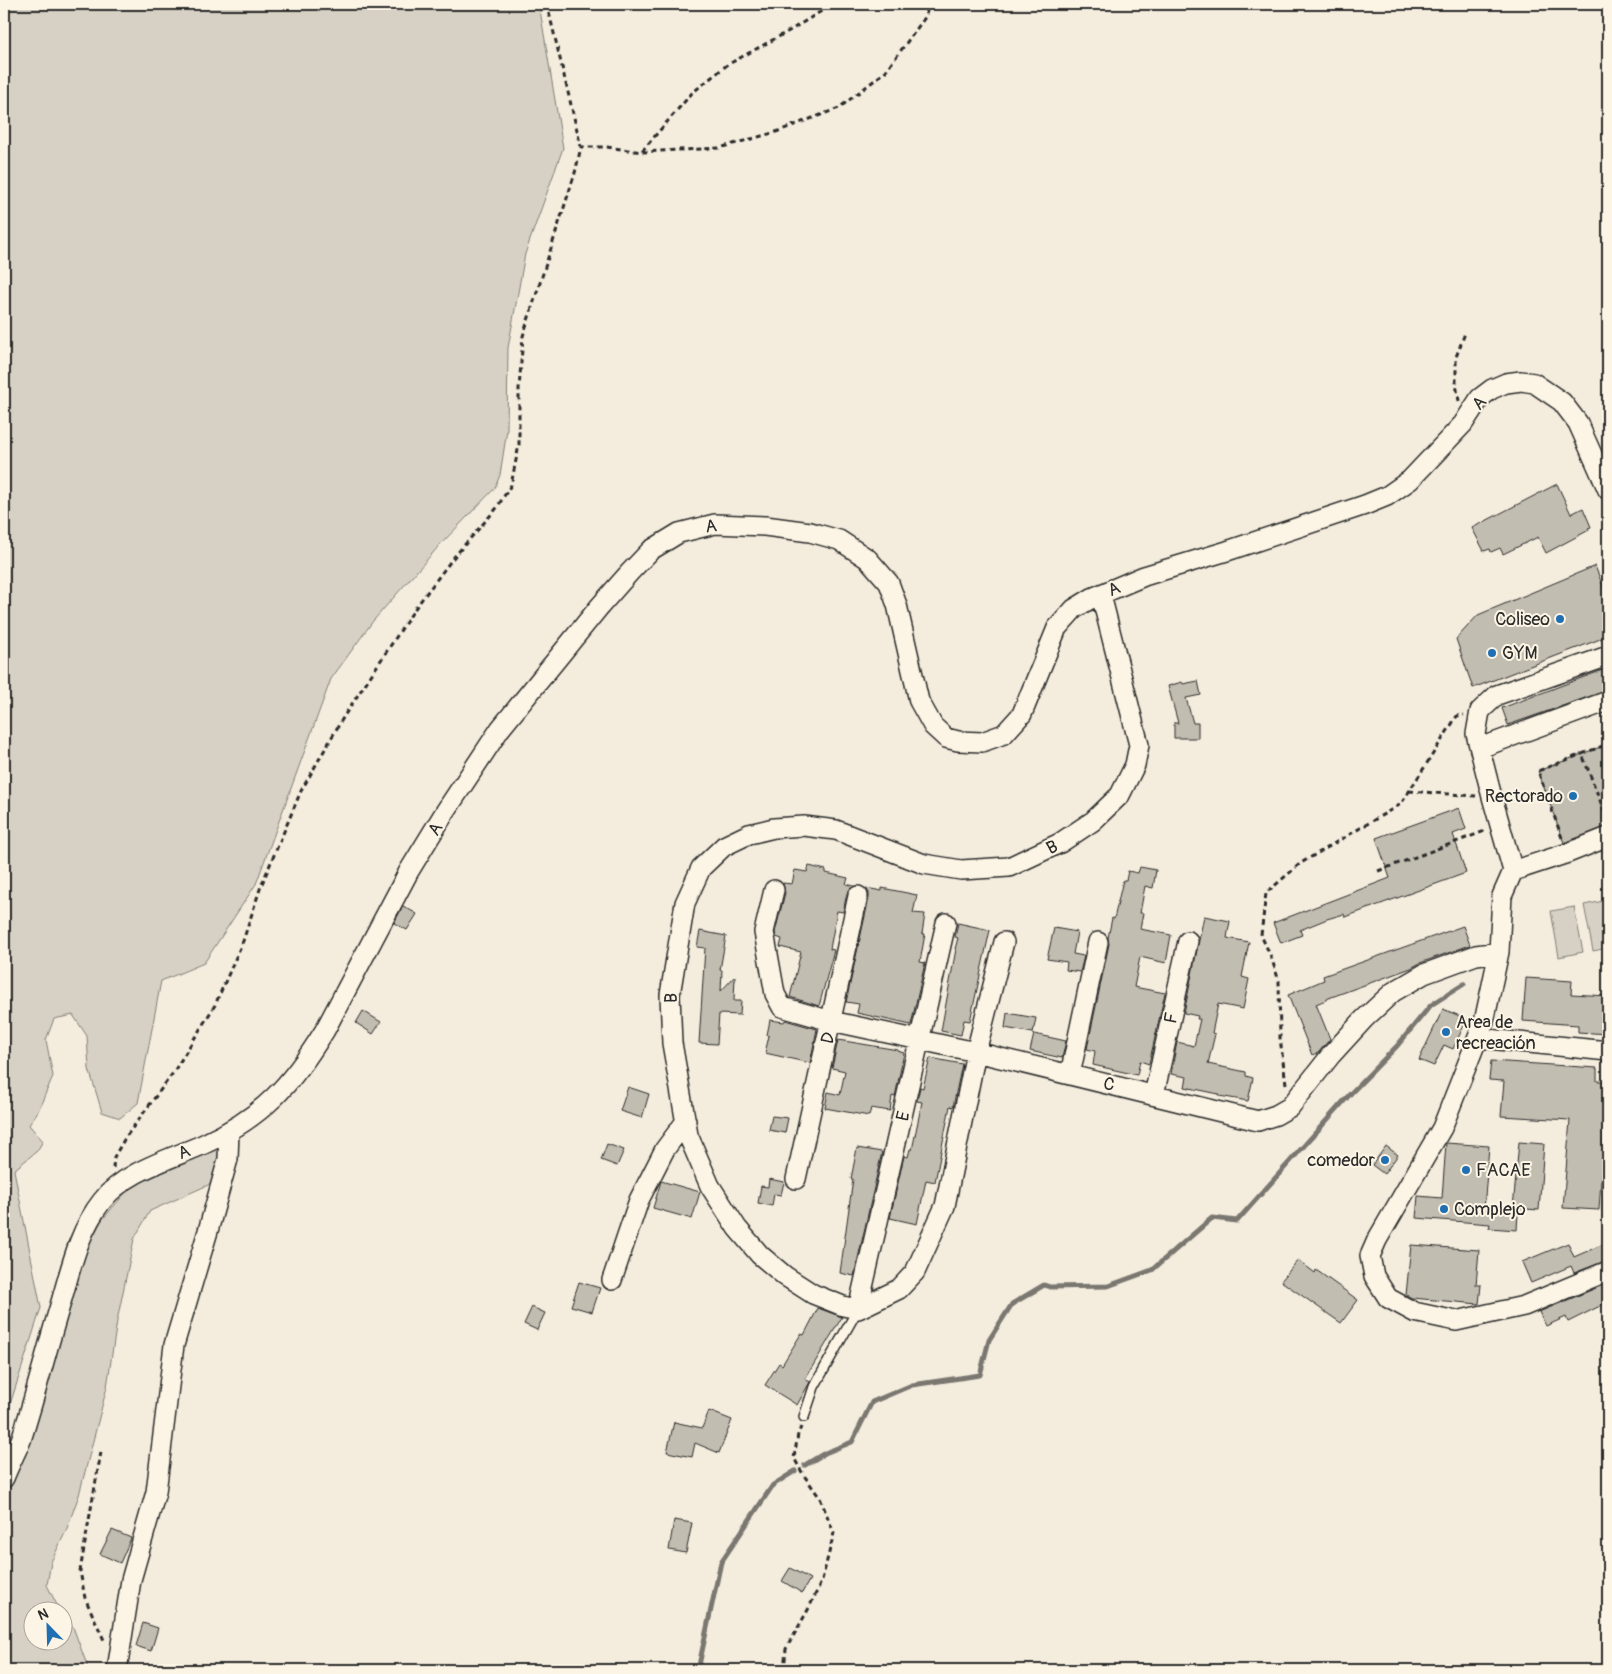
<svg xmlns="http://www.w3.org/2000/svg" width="1612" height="1674" font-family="Pangolin,sans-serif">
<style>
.green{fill:#d6d1c4;stroke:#807e78}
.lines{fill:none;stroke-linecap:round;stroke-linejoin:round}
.stream{stroke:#7a7771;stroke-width:5}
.building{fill:#c2bdb1;stroke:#2b2b2b}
.service-casing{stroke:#2b2b2b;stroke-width:12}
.minor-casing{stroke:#2b2b2b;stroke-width:22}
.path{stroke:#2b2b2b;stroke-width:3;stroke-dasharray:5 4;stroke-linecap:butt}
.service{stroke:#fcf5e5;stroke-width:9}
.minor{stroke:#fcf5e5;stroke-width:19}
.poi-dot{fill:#1f6fb2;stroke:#fcf5e5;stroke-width:2}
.labels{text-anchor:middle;stroke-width:4;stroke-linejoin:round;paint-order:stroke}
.street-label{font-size:18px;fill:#2b2b2b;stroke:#fcf5e5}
.poi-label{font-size:18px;fill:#2b2b2b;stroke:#fcf5e5;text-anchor:start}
</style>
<rect width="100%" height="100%" fill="#f4edde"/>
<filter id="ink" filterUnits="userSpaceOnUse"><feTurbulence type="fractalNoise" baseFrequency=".02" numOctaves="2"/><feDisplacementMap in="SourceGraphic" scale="10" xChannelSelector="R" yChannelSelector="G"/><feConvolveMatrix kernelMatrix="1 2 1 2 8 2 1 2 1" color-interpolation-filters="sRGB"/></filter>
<g filter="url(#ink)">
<path class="green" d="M4 4H539L563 148 525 254 508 348 507 430 500 475 495 488 439 546 373 621 331 679 256 884 204 963 161 981 138 1103 120 1118 102 1112 89 1069 87 1036 73 1015 54 1019 46 1040 53 1076 38 1111 29 1125 43 1141 37 1151 14 1170 41 1308 4 1423Z
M1608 900V948L1593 951 1584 905Z
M1574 907 1583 952 1559 957 1551 911Z
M221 1146 217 1181 150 1211 134 1239 117 1321 107 1387 79 1495 66 1531 51 1562 47 1585 60 1611 32 1612V1642H62L63 1614 73 1627 87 1665V1670H4V1498L31 1442 65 1317 87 1248 102 1220 126 1192 163 1169Z"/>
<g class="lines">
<path class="stream" d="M805 1465 825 1453 852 1442 872 1402 912 1385 980 1375 989 1340 1012 1304 1044 1285 1050 1287 1108 1286 1152 1270 1212 1218 1237 1221 1351 1093 1397 1046 1431 1005 1464 984
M698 1670 721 1562 773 1485 795 1471"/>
</g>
<path class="building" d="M1557 484 1571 514 1583 508 1591 527 1588 528 1589 530 1546 553 1538 537 1503 554 1500 548 1491 552 1490 549 1484 551 1472 528Z
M1595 566 1608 599V636L1473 688 1456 639 1478 615Z
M1608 668V690L1508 725 1502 708Z
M1198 681 1201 695 1186 698 1193 723H1198V738H1174V723H1178L1168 686 1182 682 1183 684Z
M1608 744V826L1564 843 1538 771Z
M1459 808 1466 829 1453 834 1466 873 1345 917 1344 914 1327 919 1300 930 1302 935 1281 943 1273 923 1390 878 1376 838Z
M809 866 826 870V873L848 878 846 884 854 886 847 893 843 912 837 911 830 949 834 950 819 1006 790 997 801 952 780 947 782 939 776 937 775 932 785 893 783 883 792 884 795 870 807 872Z
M1140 867 1156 870 1153 888 1145 886 1140 913H1143L1140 929 1171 935 1166 963 1140 957 1134 987 1165 993 1149 1064 1140 1061 1137 1075 1093 1065 1095 1051 1087 1049 1109 944 1108 938 1112 918 1114 919 1123 880H1126L1128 871 1138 873Z
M866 888 882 891V888L917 895 913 913 925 914 922 934H925L920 962 925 963 911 1025 857 1013 859 1004 846 1002 869 898V893Z
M403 906 417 914 407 930 394 923Z
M1204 916 1230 921 1227 938 1249 942 1242 977 1249 979 1243 1009 1218 1004 1212 1033 1215 1034 1208 1064 1246 1072V1076L1253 1078 1248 1101 1219 1096V1094L1185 1087 1187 1077 1171 1074 1177 1042 1194 1046 1200 1019H1197L1198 1016 1184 1013Z
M958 923 990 930 970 1021 964 1020 961 1035 941 1031 956 949H955L958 938 955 937Z
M1463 926 1470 945 1420 963 1411 968 1326 999V1000L1316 1004 1330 1039 1318 1053 1312 1055 1288 995 1324 980 1323 976Z
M1054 928 1077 932 1073 954 1084 956 1080 972 1066 970 1067 962 1047 959Z
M700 931 726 936 720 970H722L721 991 735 976 734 1001H741L740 1015 719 1014 717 1044 699 1043 705 948 697 947Z
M1526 978 1572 981 1571 994 1608 996V1034L1578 1032V1025L1523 1021Z
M1443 1009 1467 1019 1453 1049 1444 1045 1434 1066 1419 1060Z
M363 1011 381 1022 373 1034 356 1023Z
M1007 1013 1036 1018 1033 1033 1005 1028Z
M770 1020 784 1022 785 1020 817 1029 810 1063 765 1053 769 1036 767 1035Z
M1034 1034 1066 1041 1062 1058 1030 1051Z
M838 1040 898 1050V1051L904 1053 895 1097 892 1096 890 1111 871 1108 869 1116 825 1108 828 1092 840 1095 845 1071 832 1068Z
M930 1058 962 1064 953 1107 950 1106 935 1182 926 1180 917 1224 890 1218 904 1156 908 1157 910 1149 912 1150 922 1102 917 1101 920 1087 923 1088Z
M1491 1061 1597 1068V1081H1608V1120H1605L1599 1210 1563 1208 1570 1120 1501 1116 1504 1081 1489 1080Z
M628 1087 649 1094 642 1118 620 1111Z
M772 1116 788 1118 785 1133 769 1130Z
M1519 1142 1544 1144 1539 1210 1513 1208Z
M1446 1143 1489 1146 1484 1210 1518 1213 1517 1230 1489 1228 1490 1224 1416 1218 1418 1196 1442 1198Z
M607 1144 624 1150 617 1166 601 1160Z
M1386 1146 1398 1155 1384 1174 1372 1165Z
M857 1148 882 1152 854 1276 840 1273 853 1179H851Z
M769 1179 784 1182 781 1195 774 1194 772 1206 758 1203 761 1186 768 1187Z
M661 1181 700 1192 692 1219 653 1208Z
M1608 1242V1260L1574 1273 1571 1266 1531 1283 1522 1262 1568 1243 1574 1257Z
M1411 1245 1479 1250 1476 1285H1481L1479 1304 1412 1298 1406 1295Z
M1298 1260 1315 1273 1316 1270 1358 1300 1341 1323 1281 1281Z
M579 1282 600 1288 592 1312 571 1306Z
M1608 1283V1302L1568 1322 1566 1317 1546 1326 1539 1312Z
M532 1307 545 1313 537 1330 524 1324Z
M818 1308 842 1317 805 1379 810 1382 797 1405 765 1385 779 1363 782 1365 801 1334 804 1335Z
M709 1411 732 1420 719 1453 695 1443 692 1457 667 1452 674 1422 702 1428Z
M674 1520 692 1523 686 1553 669 1550Z
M112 1530 131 1538 120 1563 100 1554Z
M790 1568 810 1579 802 1593 782 1581Z
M143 1623 158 1628 151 1651 136 1646Z"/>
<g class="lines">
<g class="service-casing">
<path id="service" d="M804 1417 814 1387 858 1309"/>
</g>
<g class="minor-casing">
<path id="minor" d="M1608 656 1497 695 1480 711 1476 734 1492 797 1513 871 1502 896 1499 952 1484 1022 1442 1128 1377 1240 1370 1256 1374 1276 1388 1298 1414 1312 1456 1321 1524 1306 1608 1271
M1480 748 1608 701
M1513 871 1568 853 1608 837
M774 890 764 932 775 994 782 1007 831 1021 976 1052 1258 1121 1276 1115 1290 1107 1331 1055 1364 1019 1393 992 1424 974 1476 955 1499 952
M1004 942 976 1052 945 1206 915 1272 899 1289 858 1309 843 1306 813 1294 785 1276 760 1255 737 1228 710 1186 688 1135 672 1043 670 995 685 903 701 868 724 846 749 834 774 828 804 826 836 830 924 864 961 870 1009 867 1060 843 1093 821 1120 795 1135 765 1139 745 1101 595
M1478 1038 1608 1051
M1070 1075 1098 942
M1154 1095 1188 941
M796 1179 858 896
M612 1280 639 1200 665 1149 686 1121
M858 1309 946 923
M4 1478C9 1465 16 1452 21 1440 35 1397 46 1352 59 1309 70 1272 78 1231 102 1201 125 1171 171 1159 204 1144 263 1117 292 1084 325 1030L409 871 445 812 500 729 600 606 630 572 651 550 679 533 715 524 765 526 810 532 839 540 868 559 889 583 897 605 919 701 933 726 946 738 958 741 982 742 1004 734 1022 714 1057 628 1074 609 1092 598 1144 576 1227 551 1365 505 1387 496 1410 480 1463 424 1480 398 1492 389 1506 383 1521 381 1534 383 1562 402 1578 423 1608 490
M117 1670 131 1580 156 1492 174 1345 208 1231 228 1159 229 1131"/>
</g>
<path class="path" d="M547 4 581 147
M642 151 692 93 727 65 789 31 833 4
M1459 401 1456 384V357L1465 333
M1409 791 1476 796
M1608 821 1582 754 1608 744
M1562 838 1538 771 1582 754
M1378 871 1485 831
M1286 1084 1280 1038 1279 981 1271 957 1261 935 1266 893 1301 863 1401 804 1457 716 1464 715
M113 1168 114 1157 125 1138 173 1073 215 1005 243 941 261 886 301 791 344 716 416 607 453 558 496 509 511 485 519 445V389L523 336 575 173 581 147H607L642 152 719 148 776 132 839 108 885 72 926 16 928 4
M101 1452 80 1571 85 1598 104 1640
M784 1670 786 1649 809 1608 822 1580 834 1533 820 1498 803 1474 794 1458 798 1434 801 1427"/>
<use href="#service" class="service"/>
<use href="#minor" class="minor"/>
</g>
</g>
<g class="poi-dot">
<circle cx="1560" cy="619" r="5"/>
<circle cx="1492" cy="653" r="5"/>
<circle cx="1573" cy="796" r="5"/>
<circle cx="1446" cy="1032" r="5"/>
<circle cx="1385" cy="1160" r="5"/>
<circle cx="1466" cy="1170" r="5"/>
<circle cx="1444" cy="1209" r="5"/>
</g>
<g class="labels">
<g class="street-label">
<text transform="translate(1479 403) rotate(-49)" y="6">A</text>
<text transform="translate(711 526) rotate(-8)" y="6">A</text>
<text transform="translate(1114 589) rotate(-24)" y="6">A</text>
<text transform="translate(435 829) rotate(-59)" y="6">A</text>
<text transform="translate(1052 847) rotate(-26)" y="6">B</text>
<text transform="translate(671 998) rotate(-88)" y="6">B</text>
<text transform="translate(1171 1018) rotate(-78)" y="6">F</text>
<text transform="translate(828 1038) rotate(-77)" y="6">D</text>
<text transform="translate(1109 1084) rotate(14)" y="6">C</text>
<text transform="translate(903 1116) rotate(-77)" y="6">E</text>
<text transform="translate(184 1152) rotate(-22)" y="6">A</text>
</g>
<g class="poi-label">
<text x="1550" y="625" text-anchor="end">Coliseo</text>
<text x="1502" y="659">GYM</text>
<text x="1563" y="802" text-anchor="end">Rectorado</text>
<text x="1456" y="1028">Area de<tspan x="1456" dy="21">recreación</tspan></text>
<text x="1375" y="1166" text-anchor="end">comedor</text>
<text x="1476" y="1176">FACAE</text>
<text x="1454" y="1215">Complejo</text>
</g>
</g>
<rect width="1612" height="1674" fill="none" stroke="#fcf5e5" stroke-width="20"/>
<rect x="10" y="10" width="1592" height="1654" fill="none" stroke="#2b2b2b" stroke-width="2" filter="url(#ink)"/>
<g transform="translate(48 1626) rotate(337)"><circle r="24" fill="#fcf5e5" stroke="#a8a49b"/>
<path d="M0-4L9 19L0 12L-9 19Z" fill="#1f6fb2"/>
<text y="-8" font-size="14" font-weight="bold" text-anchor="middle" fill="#2b2b2b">N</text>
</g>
</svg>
